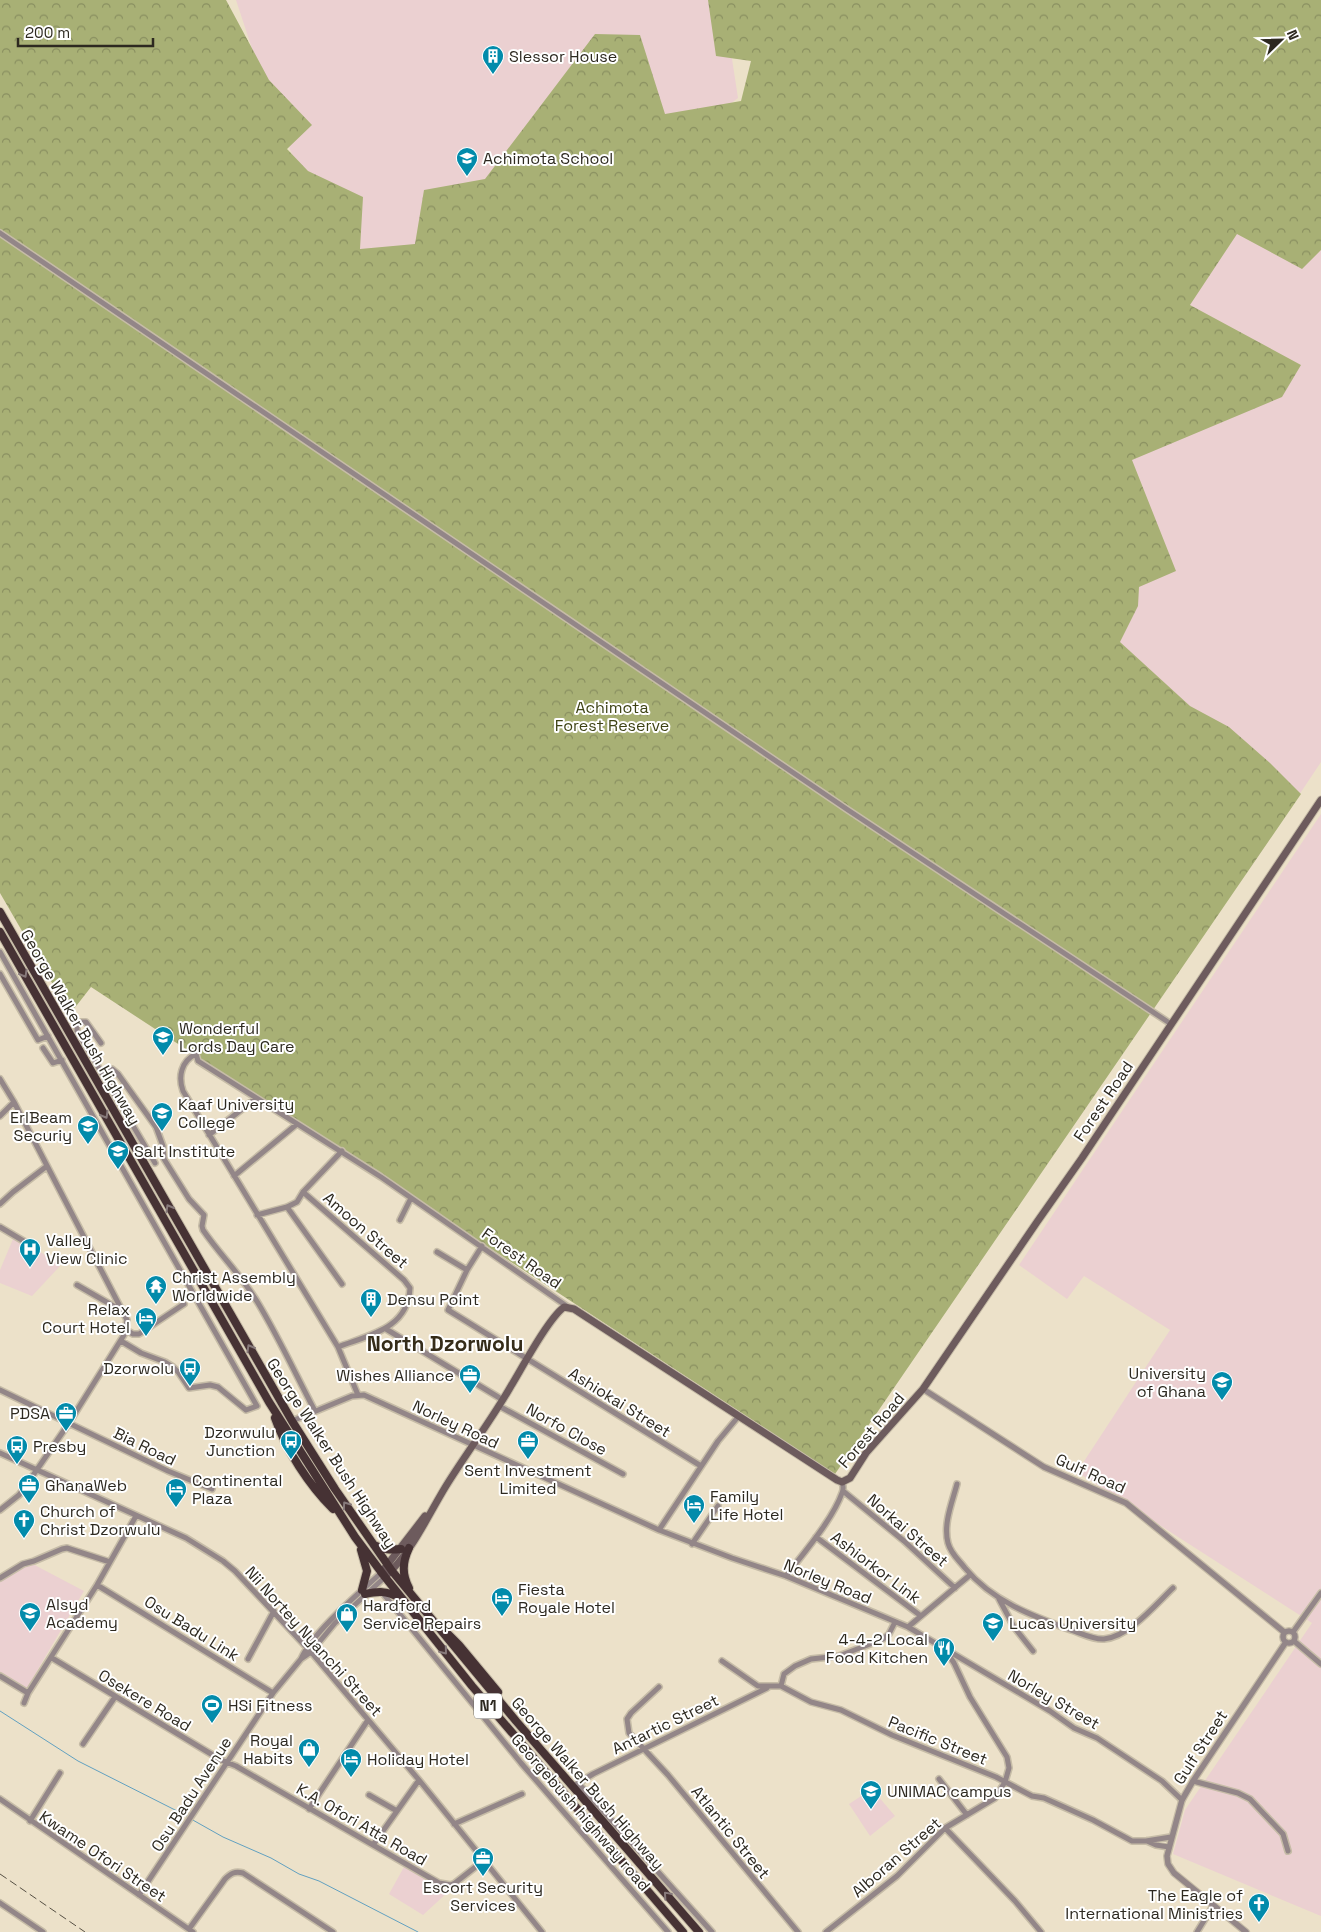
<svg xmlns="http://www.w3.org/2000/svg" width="1321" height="1932" font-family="'Space Grotesk',sans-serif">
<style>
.education{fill:#ebd0d1}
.medical{fill:#ebd1d1}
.forest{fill:url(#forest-crowns)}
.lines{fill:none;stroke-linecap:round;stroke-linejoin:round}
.stream{stroke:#61a0c0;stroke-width:1}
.minor-casing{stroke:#c6bca7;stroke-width:8}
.tertiary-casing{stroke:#c6bca7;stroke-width:8}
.secondary-casing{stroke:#c6bca7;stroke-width:9}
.trunk-casing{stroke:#c6bca7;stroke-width:10}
.minor{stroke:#938688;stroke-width:5}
.tertiary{stroke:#938688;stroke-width:5.5}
.secondary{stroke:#6d5b5d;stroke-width:7}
.trunk{stroke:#463234;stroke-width:8}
.rail{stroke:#575145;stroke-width:1;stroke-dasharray:8 4;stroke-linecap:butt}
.oneway{stroke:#877a7b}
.labels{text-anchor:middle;stroke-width:4;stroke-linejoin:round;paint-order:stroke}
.shield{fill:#fff;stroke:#6c6963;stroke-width:1}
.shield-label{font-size:15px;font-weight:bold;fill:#2d2920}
.poi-label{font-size:16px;fill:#2d2920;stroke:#fff;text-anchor:start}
.park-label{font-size:16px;fill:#3e4315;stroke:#fff}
.street-label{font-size:16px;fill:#2d2920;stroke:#fff}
.district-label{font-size:21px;font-weight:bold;fill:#352c19;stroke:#fff}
</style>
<defs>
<pattern id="forest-crowns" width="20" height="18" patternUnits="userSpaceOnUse" patternTransform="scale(1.25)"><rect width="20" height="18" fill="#a8b075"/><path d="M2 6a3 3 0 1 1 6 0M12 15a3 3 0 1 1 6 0" fill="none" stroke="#898f60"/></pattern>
</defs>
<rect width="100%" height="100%" fill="#ece1c9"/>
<path class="education" d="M236 0H723L738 98 530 255 346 292 260 73Z
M1321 107V762L1251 867 954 659Z
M1321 814V1916L1173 1854 1185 1810 1312 1623 1077 1472 1170 1330 1084 1276 1067 1299 1019 1265Z
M27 1561 84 1591 27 1688 0 1673V1580Z
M872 1789 895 1816 870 1836 849 1804Z
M404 1867 448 1892 423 1915 389 1894Z"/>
<path class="medical" d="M13 1239 42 1253 60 1266 32 1296 0 1283V1270Z"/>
<path class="forest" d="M0 0H226L269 80 312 125 287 149 308 171 363 197 360 249 415 244 424 190 485 179 595 34 640 35 665 114 741 101 751 61 716 56 708 0H1321V250L1302 269 1237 234 1190 305 1301 365 1282 397 1132 460 1176 571 1139 587 1138 606 1120 642 1190 706 1229 727 1270 763 1301 794 835 1474 91 987 70 1014 0 893Z"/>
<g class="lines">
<path class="stream" d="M0 1711 78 1761 187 1816
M191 1819 223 1837 271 1858 299 1874 319 1881 418 1932"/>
<g class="minor-casing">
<path id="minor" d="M0 233 848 810 1171 1024
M0 952 257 1406 246 1410 218 1387 210 1385 189 1388 179 1373 173 1367 165 1362 141 1353 121 1341
M0 974 38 1040 48 1036
M101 1043 86 1022H81L77 1025V1031L155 1163
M43 1048 53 1063 62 1060
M102 1072 112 1069 118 1074 156 1127 163 1146 164 1159 189 1199 204 1215 202 1226 203 1230C220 1255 242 1276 258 1303 279 1338 296 1375 315 1411
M0 1079 14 1102 127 1320 124 1335 69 1423 25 1487 19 1495 0 1510
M0 1116 14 1102
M209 1135 255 1099
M234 1176 297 1124
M303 1192 404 1280 410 1288C408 1329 369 1335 338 1347
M0 1204 13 1192 47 1166
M287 1207 342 1284
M257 1215 287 1207 297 1202 303 1192 342 1151
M400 1220 411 1198
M0 1227 37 1249
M482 1246 467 1270 448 1310 701 1466
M437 1252 467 1270
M77 1285 122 1311
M386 1329 503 1400
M126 1330 133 1334H139L184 1304
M0 1390 168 1471 212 1489
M358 1395 338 1347 183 1091C178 1077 181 1061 196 1054L198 1061 381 1177 568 1307
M499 1406 623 1474
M292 1421 352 1396 364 1395 659 1530 732 1558 786 1576 908 1627 1050 1711 1074 1728 1097 1738 1162 1781 1182 1800
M0 1453 186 1538 223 1561 235 1571 311 1652 419 1780 542 1932
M957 1484C952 1503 943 1524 948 1543 951 1554 958 1559 965 1568 992 1601 1032 1616 1071 1630 1081 1633 1093 1640 1104 1639 1129 1637 1156 1604 1173 1588
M843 1491 904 1541 955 1588
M659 1530 718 1441 738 1417
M816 1537 921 1616
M692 1544 718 1506
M786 1576C803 1554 833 1519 842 1493 844 1489 843 1485 842 1482
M0 1578 23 1564 34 1561 62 1549 67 1548 110 1562
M97 1585 273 1693
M381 1591 521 1763 668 1932
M999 1599 1014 1627 1033 1651
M908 1627 970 1575
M1293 1632 1321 1593
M1294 1641 1321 1664
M52 1658 221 1760 236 1766 439 1883 451 1885 455 1883 483 1861
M248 1659 274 1611
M301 1659C313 1632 358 1594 381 1573
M722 1661 758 1686H781L811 1702 841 1710 892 1735 996 1777 1032 1796 1044 1798 1093 1820 1132 1841H1146L1171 1837
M0 1676 28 1693
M781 1686 784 1674 795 1666 811 1659 839 1656 883 1639 889 1634 895 1622
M659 1687 631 1713 627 1719 629 1733 668 1775 798 1932
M24 1703 28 1693 97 1585 136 1516
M83 1744 115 1697
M939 1779 967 1815
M1193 1781 1238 1793 1250 1799 1283 1834 1288 1851
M578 1783 712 1932
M572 1787 593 1774 767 1688
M369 1795 397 1811
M0 1799 193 1932
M309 1809 368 1720
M30 1821 60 1773
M454 1824 522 1794
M945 1828 1015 1901 1041 1932
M1147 1841 1156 1845 1169 1847
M373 1845 419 1780
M139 1895 273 1693 301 1659 311 1652 335 1623 385 1577
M0 1903 43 1932
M189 1929 225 1879C231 1873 235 1871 243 1873L333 1932
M826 1932 897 1876 945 1828 995 1798 1005 1782 1009 1768 1007 1757 970 1697 954 1663 946 1651
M1197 1932 1213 1906"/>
</g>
<g class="tertiary-casing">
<path id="tertiary" d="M923 1389 1044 1467 1126 1503 1284 1632
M1283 1637a6 6 0 1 1 12 0a6 6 0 1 1-12 0Z
M1246 1932 1174 1873 1168 1864 1167 1856 1182 1800 1193 1781 1286 1642"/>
</g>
<g class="secondary-casing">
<path id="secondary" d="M381 1573 425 1516
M385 1577C412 1552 427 1517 446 1486 467 1452 491 1421 511 1386 522 1368 548 1319 564 1307L574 1309 837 1480 842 1482 850 1478 866 1453 923 1389 1037 1222 1082 1158 1321 800"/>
</g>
<g class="trunk-casing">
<path id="trunk" d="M0 912 292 1421 335 1489 392 1571 516 1721 699 1932
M0 932 269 1402 355 1537 385 1577 472 1686 683 1932
M275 1418C286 1450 309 1485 333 1509
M374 1545C384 1550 391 1550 401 1549
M409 1548C402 1563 402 1574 409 1588
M361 1550 367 1571 362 1590
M365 1594C379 1591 386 1591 398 1597
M448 1634 459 1645 498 1692"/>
</g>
<use href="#minor" class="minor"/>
<use href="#tertiary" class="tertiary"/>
<use href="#secondary" class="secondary"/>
<use href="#trunk" class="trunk"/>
<path class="rail" d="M0 1874 85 1932"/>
</g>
<defs><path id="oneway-chevron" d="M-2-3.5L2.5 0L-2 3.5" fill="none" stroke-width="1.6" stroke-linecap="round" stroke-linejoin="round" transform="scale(1.25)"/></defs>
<g class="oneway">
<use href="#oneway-chevron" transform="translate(24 974) rotate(60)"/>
<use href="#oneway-chevron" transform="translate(105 1115) rotate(60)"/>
<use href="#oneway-chevron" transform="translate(169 1208) rotate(-120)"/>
<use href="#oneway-chevron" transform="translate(250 1348) rotate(-120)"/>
<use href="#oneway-chevron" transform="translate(346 1505) rotate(-125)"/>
<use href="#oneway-chevron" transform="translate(444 1651) rotate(51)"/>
<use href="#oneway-chevron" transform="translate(667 1895) rotate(-131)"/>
</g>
<defs>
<g id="building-pin" transform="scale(1.125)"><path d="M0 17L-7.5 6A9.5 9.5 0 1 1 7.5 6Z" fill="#028bab" stroke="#fff"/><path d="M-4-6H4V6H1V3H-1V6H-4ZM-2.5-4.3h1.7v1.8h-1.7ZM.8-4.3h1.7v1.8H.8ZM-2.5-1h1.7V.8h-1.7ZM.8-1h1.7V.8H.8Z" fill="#fff"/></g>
<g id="school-pin" transform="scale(1.125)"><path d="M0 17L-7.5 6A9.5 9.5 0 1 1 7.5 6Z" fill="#028bab" stroke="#fff"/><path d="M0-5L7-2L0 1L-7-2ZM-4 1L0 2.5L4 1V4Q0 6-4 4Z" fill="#fff"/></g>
<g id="university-pin" transform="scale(1.125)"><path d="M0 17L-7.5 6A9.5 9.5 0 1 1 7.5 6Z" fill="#028bab" stroke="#fff"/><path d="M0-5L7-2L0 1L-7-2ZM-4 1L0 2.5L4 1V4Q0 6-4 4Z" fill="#fff"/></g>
<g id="hospital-pin" transform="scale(1.125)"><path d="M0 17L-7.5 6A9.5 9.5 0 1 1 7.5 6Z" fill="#028bab" stroke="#fff"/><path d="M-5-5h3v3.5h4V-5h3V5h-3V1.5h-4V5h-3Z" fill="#fff"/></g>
<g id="temple-pin" transform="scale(1.125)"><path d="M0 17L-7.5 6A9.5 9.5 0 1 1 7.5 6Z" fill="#028bab" stroke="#fff"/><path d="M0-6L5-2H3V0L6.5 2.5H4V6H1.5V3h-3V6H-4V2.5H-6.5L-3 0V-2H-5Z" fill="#fff"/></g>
<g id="hotel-pin" transform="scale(1.125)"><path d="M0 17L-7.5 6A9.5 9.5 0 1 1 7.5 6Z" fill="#028bab" stroke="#fff"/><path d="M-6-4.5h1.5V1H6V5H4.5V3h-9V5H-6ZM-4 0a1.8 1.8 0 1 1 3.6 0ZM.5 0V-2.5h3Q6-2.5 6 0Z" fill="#fff"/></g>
<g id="bus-pin" transform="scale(1.125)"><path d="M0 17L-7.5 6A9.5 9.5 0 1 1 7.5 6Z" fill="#028bab" stroke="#fff"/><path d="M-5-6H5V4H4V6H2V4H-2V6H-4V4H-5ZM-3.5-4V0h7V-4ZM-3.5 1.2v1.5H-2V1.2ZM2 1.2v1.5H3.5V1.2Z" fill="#fff"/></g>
<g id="office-pin" transform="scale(1.125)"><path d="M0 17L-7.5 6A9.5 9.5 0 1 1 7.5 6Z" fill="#028bab" stroke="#fff"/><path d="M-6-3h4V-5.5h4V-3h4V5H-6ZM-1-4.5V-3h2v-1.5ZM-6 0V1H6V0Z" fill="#fff"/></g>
<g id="church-pin" transform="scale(1.125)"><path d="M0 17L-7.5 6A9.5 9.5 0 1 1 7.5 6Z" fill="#028bab" stroke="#fff"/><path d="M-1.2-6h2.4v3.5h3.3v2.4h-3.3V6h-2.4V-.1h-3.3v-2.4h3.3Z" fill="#fff"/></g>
<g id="shop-pin" transform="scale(1.125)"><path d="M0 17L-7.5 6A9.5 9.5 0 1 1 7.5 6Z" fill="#028bab" stroke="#fff"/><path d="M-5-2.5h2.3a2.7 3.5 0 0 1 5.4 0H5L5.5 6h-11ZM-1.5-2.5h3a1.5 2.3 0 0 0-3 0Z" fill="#fff"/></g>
<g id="restaurant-pin" transform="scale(1.125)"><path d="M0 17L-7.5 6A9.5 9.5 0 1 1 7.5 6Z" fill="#028bab" stroke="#fff"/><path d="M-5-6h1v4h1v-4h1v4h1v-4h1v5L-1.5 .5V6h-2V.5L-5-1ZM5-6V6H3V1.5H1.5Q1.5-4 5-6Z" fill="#fff"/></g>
<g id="stadium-pin" transform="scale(1.125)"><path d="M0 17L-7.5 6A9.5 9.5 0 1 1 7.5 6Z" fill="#028bab" stroke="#fff"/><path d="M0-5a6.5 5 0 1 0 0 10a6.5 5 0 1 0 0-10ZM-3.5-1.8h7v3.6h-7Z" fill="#fff"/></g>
</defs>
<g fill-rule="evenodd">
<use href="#building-pin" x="493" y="56"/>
<use href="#school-pin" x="467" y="158"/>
<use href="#school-pin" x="163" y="1037"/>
<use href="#university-pin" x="162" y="1113"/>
<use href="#school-pin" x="88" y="1126"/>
<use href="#university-pin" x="118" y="1151"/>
<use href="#hospital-pin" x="30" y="1249"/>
<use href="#temple-pin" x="156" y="1286"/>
<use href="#building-pin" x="371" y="1299"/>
<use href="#hotel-pin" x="146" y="1318"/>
<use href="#bus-pin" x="190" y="1368"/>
<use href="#office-pin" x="470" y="1375"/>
<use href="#university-pin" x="1222" y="1382"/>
<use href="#office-pin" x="66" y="1413"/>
<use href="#bus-pin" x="291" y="1441"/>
<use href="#office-pin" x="528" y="1441"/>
<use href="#bus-pin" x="17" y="1446"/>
<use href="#office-pin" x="29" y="1485"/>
<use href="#hotel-pin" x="176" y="1489"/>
<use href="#hotel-pin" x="694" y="1505"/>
<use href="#church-pin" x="24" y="1520"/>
<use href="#hotel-pin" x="502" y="1598"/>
<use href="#school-pin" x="30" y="1613"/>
<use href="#shop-pin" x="347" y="1614"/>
<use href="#university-pin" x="993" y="1623"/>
<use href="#restaurant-pin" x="944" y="1648"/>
<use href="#stadium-pin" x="212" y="1705"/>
<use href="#shop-pin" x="309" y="1749"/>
<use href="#hotel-pin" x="351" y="1759"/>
<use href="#university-pin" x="871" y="1791"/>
<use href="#office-pin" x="483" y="1858"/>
<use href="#church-pin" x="1259" y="1904"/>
</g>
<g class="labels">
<rect class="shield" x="474" y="1693.5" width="28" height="25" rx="4"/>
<g class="shield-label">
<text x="488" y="1711">N1</text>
</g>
<g class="poi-label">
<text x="509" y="62">Slessor House</text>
<text x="483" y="164">Achimota School</text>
<text x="179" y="1034">Wonderful<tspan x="179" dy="18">Lords Day Care</tspan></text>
<text x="178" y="1110">Kaaf University<tspan x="178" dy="18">College</tspan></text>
<text x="72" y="1123" text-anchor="end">ErlBeam<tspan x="72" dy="18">Securiy</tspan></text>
<text x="134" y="1157">Salt Institute</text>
<text x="46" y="1246">Valley<tspan x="46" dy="18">View Clinic</tspan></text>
<text x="172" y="1283">Christ Assembly<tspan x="172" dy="18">Worldwide</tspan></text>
<text x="387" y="1305">Densu Point</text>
<text x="130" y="1315" text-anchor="end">Relax<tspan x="130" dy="18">Court Hotel</tspan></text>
<text x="174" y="1374" text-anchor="end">Dzorwolu</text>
<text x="1206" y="1379" text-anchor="end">University<tspan x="1206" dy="18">of Ghana</tspan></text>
<text x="454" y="1381" text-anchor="end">Wishes Alliance</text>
<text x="50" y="1419" text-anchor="end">PDSA</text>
<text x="275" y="1438" text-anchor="end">Dzorwulu<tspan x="275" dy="18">Junction</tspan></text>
<text x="33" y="1452">Presby</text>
<text x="528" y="1476" text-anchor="middle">Sent Investment<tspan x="528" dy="18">Limited</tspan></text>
<text x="192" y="1486">Continental<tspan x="192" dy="18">Plaza</tspan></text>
<text x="45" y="1491">GhanaWeb</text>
<text x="710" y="1502">Family<tspan x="710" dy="18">Life Hotel</tspan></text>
<text x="40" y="1517">Church of<tspan x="40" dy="18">Christ Dzorwulu</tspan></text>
<text x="518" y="1595">Fiesta<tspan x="518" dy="18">Royale Hotel</tspan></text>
<text x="46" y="1610">Alsyd<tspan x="46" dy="18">Academy</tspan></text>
<text x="363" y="1611">Hardford<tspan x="363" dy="18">Service Repairs</tspan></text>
<text x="1009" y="1629">Lucas University</text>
<text x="928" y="1645" text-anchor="end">4-4-2 Local<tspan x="928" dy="18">Food Kitchen</tspan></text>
<text x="228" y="1711">HSi Fitness</text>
<text x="293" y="1746" text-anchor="end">Royal<tspan x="293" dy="18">Habits</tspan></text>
<text x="367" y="1765">Holiday Hotel</text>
<text x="887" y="1797">UNIMAC campus</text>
<text x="483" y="1893" text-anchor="middle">Escort Security<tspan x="483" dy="18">Services</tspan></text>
<text x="1243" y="1901" text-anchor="end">The Eagle of<tspan x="1243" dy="18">International Ministries</tspan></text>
</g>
<g class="park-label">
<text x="612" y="713">Achimota<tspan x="612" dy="18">Forest Reserve</tspan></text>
</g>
<g class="street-label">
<text transform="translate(81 1027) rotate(60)" y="6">George Walker Bush Highway</text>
<text transform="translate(1103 1101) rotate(-56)" y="6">Forest Road</text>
<text transform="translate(366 1230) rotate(41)" y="6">Amoon Street</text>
<text transform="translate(522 1258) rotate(35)" y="6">Forest Road</text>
<text transform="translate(620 1402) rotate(32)" y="6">Ashiokai Street</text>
<text transform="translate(456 1424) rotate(25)" y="6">Norley Road</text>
<text transform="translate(567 1429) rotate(29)" y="6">Norfo Close</text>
<text transform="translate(871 1430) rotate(-50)" y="6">Forest Road</text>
<text transform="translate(145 1446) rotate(26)" y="6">Bia Road</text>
<text transform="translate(332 1453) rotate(57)" y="6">George Walker Bush Highway</text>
<text transform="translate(1091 1473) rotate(24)" y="6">Gulf Road</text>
<text transform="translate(908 1530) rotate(41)" y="6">Norkai Street</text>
<text transform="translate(876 1567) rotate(37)" y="6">Ashiorkor Link</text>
<text transform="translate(828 1581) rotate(22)" y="6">Norley Road</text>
<text transform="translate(192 1628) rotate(32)" y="6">Osu Badu Link</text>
<text transform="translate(314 1641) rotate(48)" y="6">Nii Nortey Nyanchi Street</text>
<text transform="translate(1054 1699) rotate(30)" y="6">Norley Street</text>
<text transform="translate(145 1700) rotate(31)" y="6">Osekere Road</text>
<text transform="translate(665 1724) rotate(-26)" y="6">Antartic Street</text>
<text transform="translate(938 1740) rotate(22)" y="6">Pacific Street</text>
<text transform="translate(1200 1747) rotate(-57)" y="6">Gulf Street</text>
<text transform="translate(588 1783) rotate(49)" y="6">George Walker Bush Highway</text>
<text transform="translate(191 1794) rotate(-57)" y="6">Osu Badu Avenue</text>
<text transform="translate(581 1812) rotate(49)" y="6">Georgebush highway road</text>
<text transform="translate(362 1824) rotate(30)" y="6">K.A. Ofori Atta Road</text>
<text transform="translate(731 1832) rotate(51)" y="6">Atlantic Street</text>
<text transform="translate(103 1856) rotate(34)" y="6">Kwame Ofori Street</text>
<text transform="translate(896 1857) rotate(-41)" y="6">Alboran Street</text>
</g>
<g class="district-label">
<text x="445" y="1351">North Dzorwolu</text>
</g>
</g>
<g transform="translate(1281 40) rotate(67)" stroke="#ffffff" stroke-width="4" paint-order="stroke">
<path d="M0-4L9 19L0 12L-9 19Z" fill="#2d2920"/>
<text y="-8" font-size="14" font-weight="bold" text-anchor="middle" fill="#2d2920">N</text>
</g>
<path d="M18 38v8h135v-8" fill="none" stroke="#2d2920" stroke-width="2.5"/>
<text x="25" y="38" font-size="15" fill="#2d2920" stroke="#ffffff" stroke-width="4" paint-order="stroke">200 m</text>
</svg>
